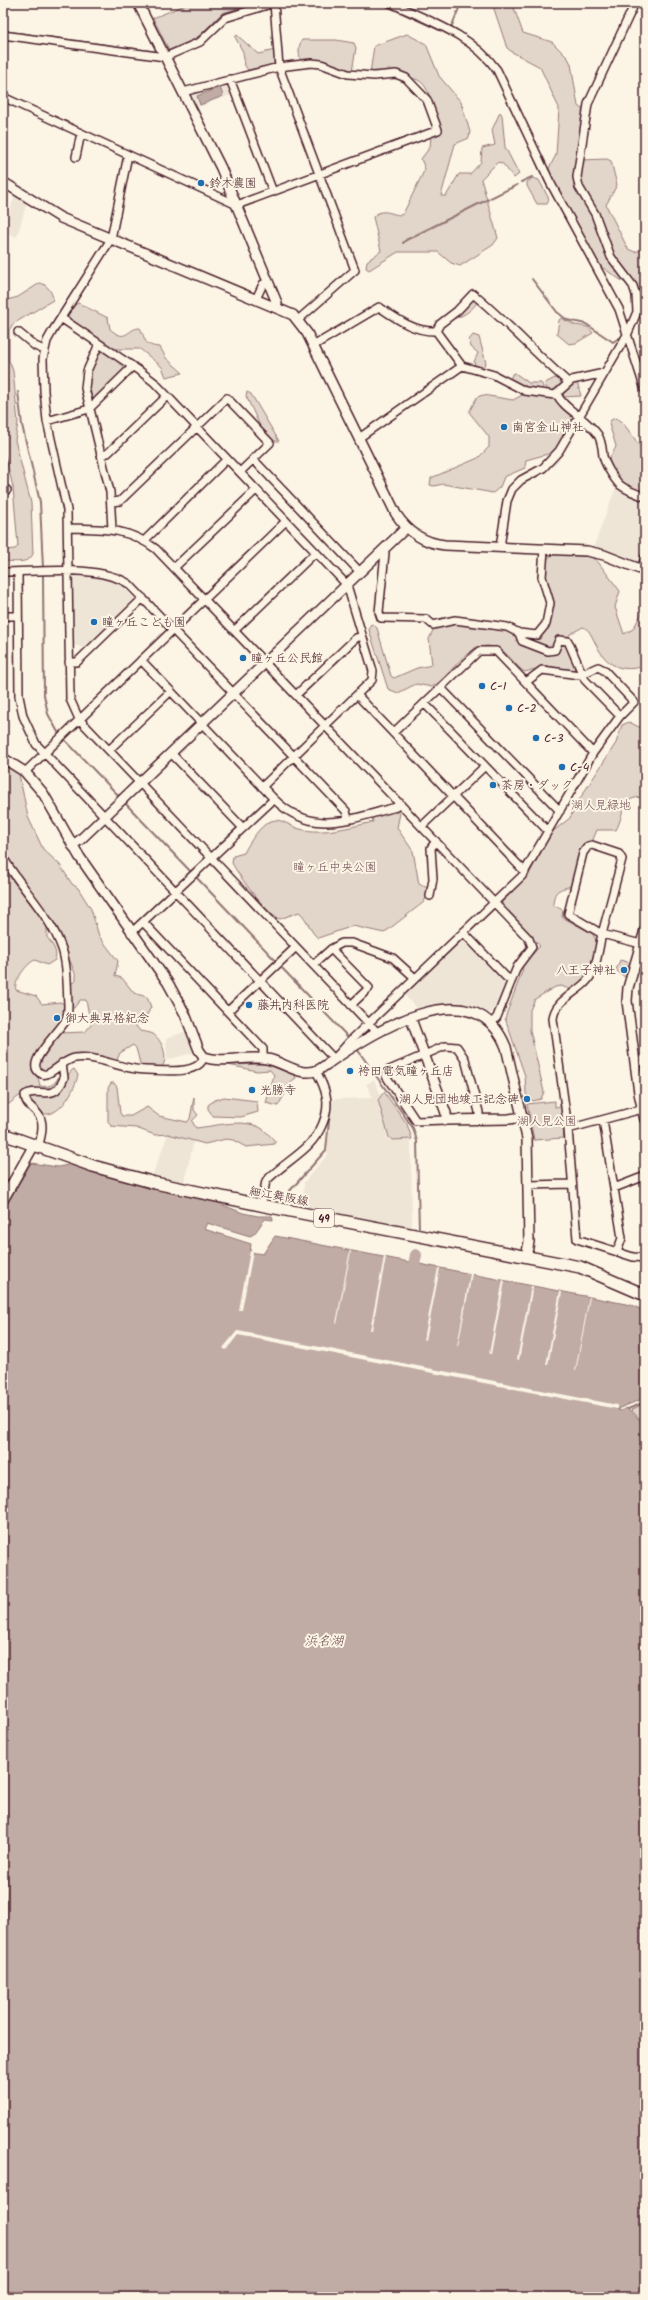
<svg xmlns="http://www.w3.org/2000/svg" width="648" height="2300" font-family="Kalam,'Klee One',sans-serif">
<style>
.built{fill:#eee5d7}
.green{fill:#e2d5ca;stroke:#967a7a}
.water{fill:#c0aca5;stroke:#917474}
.pier{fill:#fcf5e5}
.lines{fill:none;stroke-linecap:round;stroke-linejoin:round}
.stream{stroke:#917474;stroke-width:2}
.river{stroke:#c0aca5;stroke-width:12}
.minor-casing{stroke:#4a1f2b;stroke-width:10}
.tertiary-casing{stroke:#4a1f2b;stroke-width:12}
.primary-casing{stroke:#4a1f2b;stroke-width:14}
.minor{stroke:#fcf5e5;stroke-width:7}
.tertiary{stroke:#fcf5e5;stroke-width:9}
.primary{stroke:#fcf5e5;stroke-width:11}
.poi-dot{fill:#1f6fb2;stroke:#fcf5e5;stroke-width:1.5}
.labels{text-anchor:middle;stroke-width:4;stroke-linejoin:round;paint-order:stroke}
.shield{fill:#fcf5e5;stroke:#7f5f63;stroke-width:1}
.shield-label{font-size:11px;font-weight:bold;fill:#4a1f2b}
.poi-label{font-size:12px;fill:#4a1f2b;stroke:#fcf5e5;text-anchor:start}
.park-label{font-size:12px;fill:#704c53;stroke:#fcf5e5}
.street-label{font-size:12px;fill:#4a1f2b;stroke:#fcf5e5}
.water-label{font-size:13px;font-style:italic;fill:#6d4950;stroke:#fcf5e5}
</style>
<rect width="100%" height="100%" fill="#fcf5e5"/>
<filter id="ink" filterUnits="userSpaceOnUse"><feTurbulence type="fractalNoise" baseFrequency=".025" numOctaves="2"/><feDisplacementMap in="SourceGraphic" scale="8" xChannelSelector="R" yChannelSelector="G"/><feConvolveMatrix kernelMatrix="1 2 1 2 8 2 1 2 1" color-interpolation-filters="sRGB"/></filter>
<g filter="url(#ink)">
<path class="built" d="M230 82 234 94 198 107 190 91Z
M15 194 27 202 17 237 3 233Z
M616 487 645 500V551L640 564 593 548Z
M75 575H95L112 578 127 586 138 597V600L86 649 72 644V579Z
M460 939H466L504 978 506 987 498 1008 491 1013H486L460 1004H445L420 1011 403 994Z
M187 1031 195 1052 167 1060 166 1038Z
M374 1080 381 1095 378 1100 390 1140H411L412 1229 303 1207 304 1182 328 1154 327 1151 333 1099 373 1098 366 1084Z
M168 1134 194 1141 184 1183 152 1176Z"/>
<path class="green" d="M190 3H254L222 13 197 38 169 50 153 18Z
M492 3H512L523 33 552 42 568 58 571 64 578 106 584 111 581 160 607 159 611 161 617 185 606 205 628 249 635 252 645 248V300L637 291 600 266 553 180 549 168 556 155 559 108 540 67 512 52 507 48Z
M407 34 426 44 439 76 461 102 470 132 469 138 455 144 441 196H446L459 174H470L481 162 482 148 495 145 492 130 500 112 502 115 505 147 519 174 514 178 503 164 498 162 481 179 498 238 493 245 460 266 451 263 438 252H398L369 270 366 268 367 261 381 251 373 217C384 205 395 218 403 214L425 169 421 159 430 147 431 136 437 133C435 118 432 83 415 79L370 73 374 46Z
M237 35 258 54 275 50 274 64 248 70 245 66 243 52 235 37Z
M302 40H336L354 43 356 48 352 71 302 62C298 57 298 45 302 40Z
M533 178 539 180 549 199 547 204H537L527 186V182Z
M40 283C47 284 53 293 53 300L13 324 9 330V360L13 371 18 423 15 440 31 503 33 554C28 565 13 561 3 561V550L15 549 18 546 13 487 3 447V301L18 297Z
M473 298 477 302C475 308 461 318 455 318Z
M78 303 108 318 110 329C127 344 127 328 140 328 146 339 143 346 160 347L166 358 183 373 166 377 162 367 140 349H113L72 322 68 315 74 306Z
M561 318 575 325 588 327 593 333 576 343 569 344 557 334 559 320Z
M473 335 479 337 486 363 482 368 475 365 474 362 478 353 471 347 469 340Z
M103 350 126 365 127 370 94 401 90 400C87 381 91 368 99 351Z
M515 373 529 383H541L543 386V391H531L510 380 512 374Z
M555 378 561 379 563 384 558 391 548 392 545 383Z
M575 382 578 385 581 396 564 397 563 392Z
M247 392 251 394 279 441H274L260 426 246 396Z
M524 394 555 397 575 416 555 452 526 460 525 468 504 477 500 487 493 493 443 484 434 486 430 485 431 478 478 458 489 447V437L469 412 477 397 483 395 513 400Z
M616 418 623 423 645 453V494C632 488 609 478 609 460 609 456 615 451 616 446L609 424 611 420Z
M557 554 591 557 598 562 620 591 615 607 624 634 633 629 645 607V666C596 681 597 629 583 627L570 634 567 641 576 667 573 670 546 666 525 672C514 666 509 652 497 648 469 637 453 675 432 687L416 684 398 693 388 689 369 630 370 625 373 624 377 628 391 676 394 678 417 668 432 665 429 639 434 628 455 623 503 629 538 638C548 631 554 610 552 599 550 586 534 558 557 554Z
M629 722 641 728H645V797C618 797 626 812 616 830H597L592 842 582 847 580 852 571 886C559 890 554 889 553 905L563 910 562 917 593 934 597 943 587 978 572 990 561 986 555 987 535 999 530 1010V1030L544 1092 541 1099 533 1101 526 1094 525 1076 505 1018 523 969 520 968 540 946 502 906V900L529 874 552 832 570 818 575 806 616 743 622 725Z
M3 763 19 774 28 817 43 849 60 865 72 884 78 888 91 909 99 936 118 961 115 976 122 978 134 993 147 997 151 1007 147 1015 137 1023 136 1026 140 1031C144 1032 149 1032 153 1034 162 1040 169 1057 162 1067H141L136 1048 133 1045 120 1053 116 1062C101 1059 79 1052 66 1058 54 1062 56 1069 42 1072L38 1066 40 1059 60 1033 85 1032 91 1025 86 1000H80L74 1008H71L70 984 76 981C77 973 67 956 64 947L3 852Z
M394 811 395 813 399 811 400 813 397 828 413 851 419 884 428 888 429 891 424 902 384 933 353 926 318 938C309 931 308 919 299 912L280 919C268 916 238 875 232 863L233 856 244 853C249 843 260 825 271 821 280 817 291 827 300 829 323 835 350 827 373 822L372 816Z
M9 876 47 925V937C52 944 58 951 55 960L47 965 35 960C27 963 13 982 16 990L36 996 42 1004 61 1002 65 1006 64 1018 33 1062C33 1070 39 1077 40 1086 51 1088 56 1083 60 1074L59 1081 50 1090 28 1089 9 1104 3 1103V878Z
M620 960 631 963 626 978 616 970Z
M266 1064 294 1075 296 1078 292 1081 278 1106 266 1103 274 1075 270 1070 257 1071 228 1065Z
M74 1069 78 1075C75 1089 61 1116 44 1114L28 1098 29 1096C36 1095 43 1098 51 1096 65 1091 66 1072 74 1069Z
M111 1083H114L117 1087 120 1113 122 1116H131L147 1107 159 1116 187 1122 190 1119 194 1097V1110L198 1115 192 1121 196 1128C216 1126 243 1118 261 1128 266 1131 271 1137 275 1141V1144L246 1147 233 1140 226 1139 205 1144 168 1134 155 1135 136 1128 111 1126 108 1121V1088Z
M384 1092 407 1124 412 1139 392 1140 389 1137 378 1100Z
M224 1097 257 1101 258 1112 241 1117 213 1116 208 1109V1105L215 1100Z
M555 1101V1107L561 1106 564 1138 534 1140 527 1104Z
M645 1403V1424L631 1410Z"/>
<path class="water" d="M220 87 223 96 200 105 197 96Z
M31 1163 58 1167 73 1164 186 1196 218 1203 243 1213 258 1216H272L273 1220 265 1219 254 1234 250 1236 207 1223 204 1229 251 1244 250 1252 263 1254 275 1236 631 1305 645 1311V1398L617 1409 620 1411 627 1408 645 1425V2297H3V1960L6 1936 8 1861 3 1854V1211Z"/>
<path class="pier" d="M350 1250 351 1251 337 1324 336 1323Z
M250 1251 253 1252 242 1310H239Z
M384 1257H386L372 1330H370Z
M438 1268H440L426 1340 424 1339Z
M470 1274H472L458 1346H457Z
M503 1280 505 1281 491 1354H489Z
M531 1286H533L519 1360 517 1359Z
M560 1291 562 1292 548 1365H546Z
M589 1297H590L576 1371H575Z
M237 1331H238L617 1405V1409L238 1335 226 1350 223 1348Z"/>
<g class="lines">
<path class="stream" d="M380 3 453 36
M451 28 461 3
M3 31 158 52
M190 43 205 32 223 14 258 3
M490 67 496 77
M519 124 546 183 599 280
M521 182 532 177
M403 243 406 240 517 185
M532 279 557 312 567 320 586 324 613 342 619 338
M641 388 645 402
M18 392 22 425 40 502 43 568
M43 575 44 695 48 714 59 734
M64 739 119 796
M125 803 192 873
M196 877 276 961
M280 966 348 1037
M357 1049 413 1128 417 1141 419 1230
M280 1202 326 1150 331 1102 326 1082
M628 1409 645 1402"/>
<path class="river" d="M411 1279 416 1255"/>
<g class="minor-casing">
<path id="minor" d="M274 3 279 67 355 270 298 320
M391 3C429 21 471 34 497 70L550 182 619 309 645 390
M3 35 165 57 200 42 225 18 274 3
M230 79 273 192
M3 97 237 205 438 130 427 100 406 78 396 74 374 76 348 74 321 64 311 63 279 67 183 92
M128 155 111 239 52 332 47 341 43 359 44 391 47 421 67 510 70 699 79 719 377 1032
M76 157 81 133
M256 299 263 284 269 282
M61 318 141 372 154 382 347 585 373 671 372 680 262 787
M436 331 440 324 457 311 473 294C506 321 535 353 568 382
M18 332 35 346 44 350
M99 344 87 371 85 388 110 492 112 529
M313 346 379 307C397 319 414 332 436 331L462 366 359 438
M462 366 494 375 525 391 555 395 572 380 604 373
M557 394C563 409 587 418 598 435 602 442 602 448 603 456 605 464 612 476 618 483 624 490 636 493 645 497
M47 421 89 409 133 366
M101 455 108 453 167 396
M253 459 360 572
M3 491 7 490
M112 502 120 501 227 398 270 443 240 472
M68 528C102 529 127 527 156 549L529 939 532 947 517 967 497 1017 491 1024
M144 541 227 459
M500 547 507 501 512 489 521 480 543 468 559 451 628 333 637 312 636 295 633 286 611 257 595 214 579 187 577 177 588 104 635 3
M382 551 385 553 379 612 381 618 426 619 433 625 455 620 507 627 519 633 537 635 546 624 550 603 542 577 544 549
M175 567 256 490
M641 569 645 557
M3 572C40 572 98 564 129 584L346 811 348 819
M18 572 19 696 23 716 36 744 334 1059 351 1040 522 876 593 753 620 716 634 702 604 670 598 667 580 675 542 670 526 682
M3 616H18
M235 630 316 552
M519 633 522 641 548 651 555 650 559 640 568 641 585 680 620 716
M141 660 274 799C312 837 350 819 396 807L400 803
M69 662H77L143 598
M441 688 560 811
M296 695 356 638 362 636
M358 696 525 872
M425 704 548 831
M393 733 479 651H496L593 753
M109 750 171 691
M171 753 243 828
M25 772 286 521
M422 826 485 766
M592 845 619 854 622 859 602 934 568 914 583 853 588 846Z
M3 857C20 887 51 916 62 949 68 967 67 987 68 1005 68 1011 68 1015 66 1020 60 1031 29 1059 37 1070 47 1084 60 1060 75 1058 99 1055 121 1070 146 1070 162 1070 198 1076 204 1057
M430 896 433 879 431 848 436 841
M144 923 263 1049V1058
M463 932 506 977 512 980
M131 933 274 799
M641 944 602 934C598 950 597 972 585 983 574 994 554 1002 553 1019L568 1129 577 1239 633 1257 645 1258
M331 949 369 988 351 1005
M313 965 331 949 342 943H352L393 958 415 978
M228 1011 296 947
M446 1120 416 1121 386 1076 387 1071 445 1046 457 1047 465 1059 479 1112V1120
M603 1120 622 1238 617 1252
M568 1129 642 1109
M38 1147C52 1106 25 1113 25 1095 39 1086 54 1104 64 1078L62 1063
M528 1185 572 1184
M614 1188 645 1176
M261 1206 266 1181C286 1160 312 1151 323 1123 331 1103 326 1089 316 1071"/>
</g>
<g class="tertiary-casing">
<path id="tertiary" d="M138 3 221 168 277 303 276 307
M3 182 61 218 293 315 307 333 396 514C408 532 423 543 445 545L587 551 604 555 645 571
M3 758 25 772 43 793 79 856 168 983 185 1014 199 1050 204 1057C223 1064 247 1055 267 1059 285 1062 301 1079 320 1069 365 1037 473 964 506 1047L527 1138 529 1242 526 1257
M72 845 80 840 406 528
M645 930 628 988 627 1001 639 1093 645 1120
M411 1019 446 1113V1120L509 1119 523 1117
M3 1200 34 1145"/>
</g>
<g class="primary-casing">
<path id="primary" d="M3 1134 93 1166 155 1183 265 1206 580 1267 645 1295"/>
</g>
<use href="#minor" class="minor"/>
<use href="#tertiary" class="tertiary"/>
<use href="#primary" class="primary"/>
</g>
</g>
<g class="poi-dot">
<circle cx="201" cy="183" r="4"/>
<circle cx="504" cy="427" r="4"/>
<circle cx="94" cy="622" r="4"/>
<circle cx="243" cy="658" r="4"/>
<circle cx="482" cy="686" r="4"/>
<circle cx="509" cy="708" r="4"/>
<circle cx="536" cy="738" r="4"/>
<circle cx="562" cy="767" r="4"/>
<circle cx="493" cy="785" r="4"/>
<circle cx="624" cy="970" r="4"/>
<circle cx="249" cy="1005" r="4"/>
<circle cx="57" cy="1018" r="4"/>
<circle cx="350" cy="1071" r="4"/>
<circle cx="252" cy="1090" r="4"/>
<circle cx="527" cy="1099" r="4"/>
</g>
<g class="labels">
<rect class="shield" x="314" y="1209" width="20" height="18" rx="3"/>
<g class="shield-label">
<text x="324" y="1222">49</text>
</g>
<g class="poi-label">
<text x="209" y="187">鈴木農園</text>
<text x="512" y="431">南宮金山神社</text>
<text x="102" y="626">瞳ヶ丘こども園</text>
<text x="251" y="662">瞳ヶ丘公民館</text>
<text x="490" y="690">C-1</text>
<text x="517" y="712">C-2</text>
<text x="544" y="742">C-3</text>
<text x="570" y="771">C-4</text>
<text x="501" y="789">茶房・ダック</text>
<text x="616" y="974" text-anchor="end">八王子神社</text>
<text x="257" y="1009">藤井内科医院</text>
<text x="65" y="1022">御大典昇格紀念</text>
<text x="358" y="1075">袴田電気瞳ヶ丘店</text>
<text x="260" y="1094">光勝寺</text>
<text x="519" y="1103" text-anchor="end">湖人見団地竣工記念碑</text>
</g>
<g class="park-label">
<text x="601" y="809">湖人見緑地</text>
<text x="335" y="871">瞳ヶ丘中央公園</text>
<text x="547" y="1125">湖人見公園</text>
</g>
<g class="street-label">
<text transform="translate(279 1196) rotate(11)" y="4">細江舞阪線</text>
</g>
<g class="water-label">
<text x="324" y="1645">浜名湖</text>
</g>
</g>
<rect width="648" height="2300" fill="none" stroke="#fcf5e5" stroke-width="16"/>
<rect x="8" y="8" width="632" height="2284" fill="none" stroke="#4a1f2b" stroke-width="1.5" filter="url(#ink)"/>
</svg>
